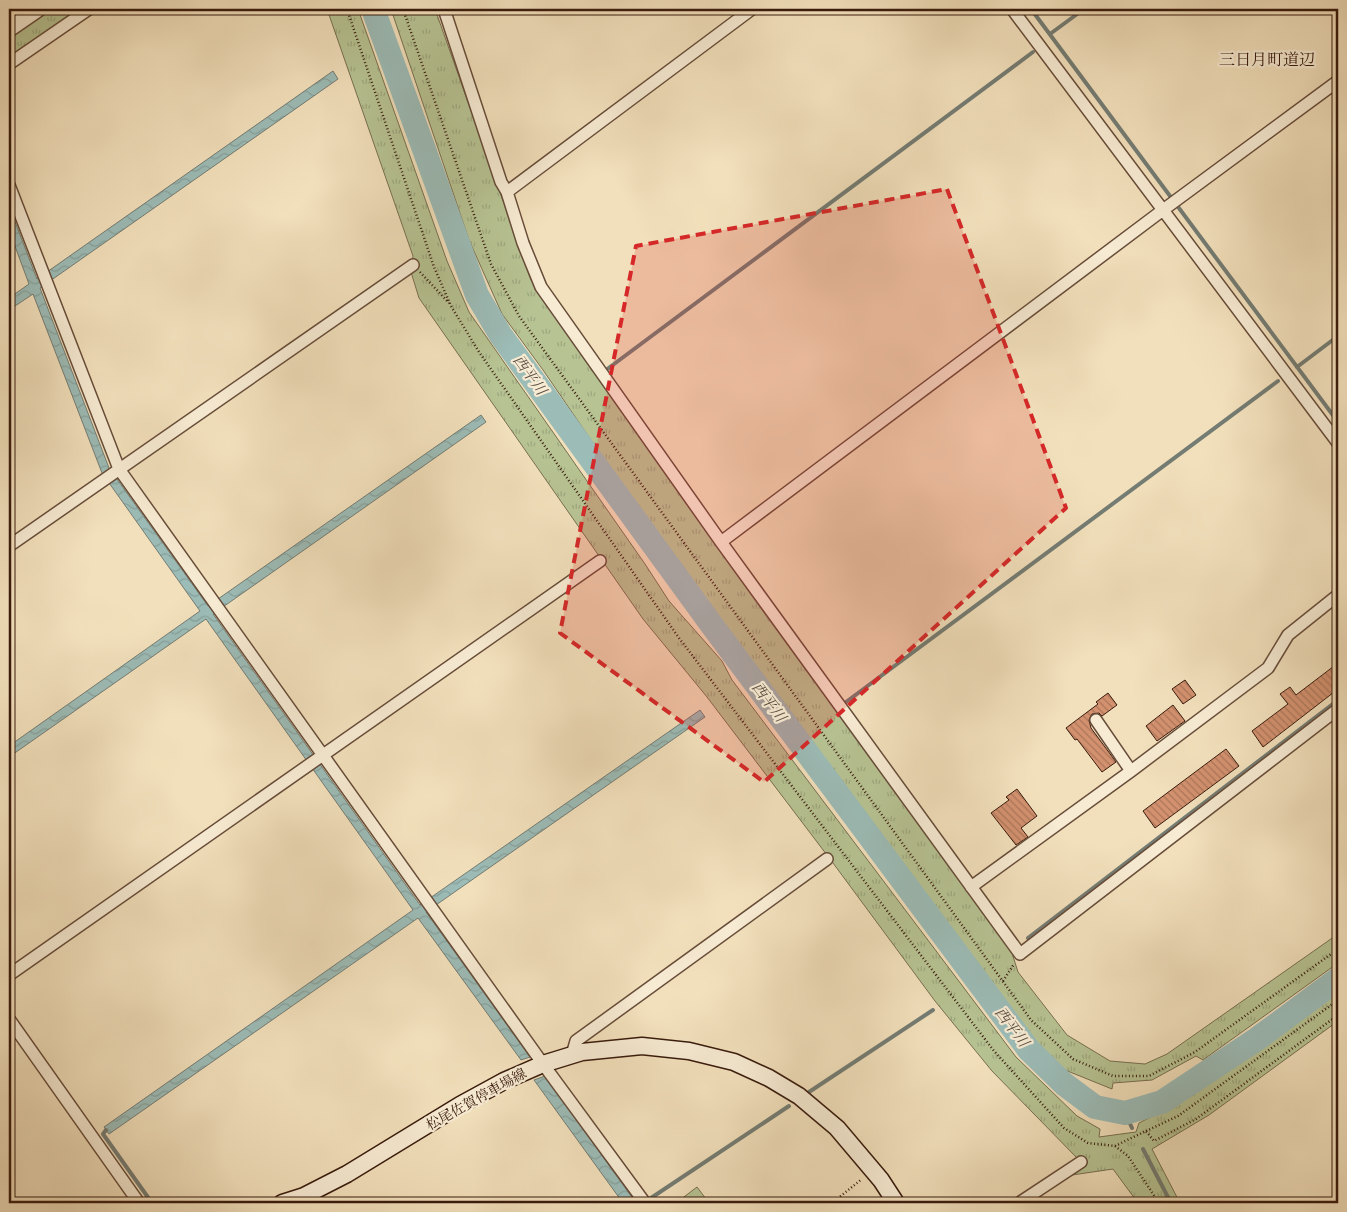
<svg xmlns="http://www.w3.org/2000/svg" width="1347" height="1212" font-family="'Libre Caslon Text','Noto Serif JP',serif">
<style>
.grass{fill:url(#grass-tufts);stroke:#786f50}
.water{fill:url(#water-waves);stroke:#747c73}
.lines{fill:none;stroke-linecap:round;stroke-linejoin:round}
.stream{stroke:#747c73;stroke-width:4}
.river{stroke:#9cbcb7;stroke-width:24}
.building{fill:url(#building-back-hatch);stroke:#391b0d}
.minor-casing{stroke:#674c39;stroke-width:14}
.tertiary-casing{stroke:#674c39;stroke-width:18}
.secondary-casing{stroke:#391b0d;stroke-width:19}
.path{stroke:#391b0d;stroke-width:2.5;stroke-dasharray:1 2.5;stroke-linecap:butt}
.minor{stroke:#f7ebd3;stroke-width:11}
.tertiary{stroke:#f7ebd3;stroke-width:15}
.secondary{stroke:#f7ebd3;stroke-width:16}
.marked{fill:#d62828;fill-opacity:0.2;stroke:#d62828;stroke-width:4;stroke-dasharray:10 6;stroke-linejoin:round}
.labels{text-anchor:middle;stroke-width:4.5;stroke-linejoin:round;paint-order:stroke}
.street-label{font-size:14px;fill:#391b0d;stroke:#f7ebd3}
.water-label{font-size:15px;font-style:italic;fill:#574b40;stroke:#f7ebd3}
.quarter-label{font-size:16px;fill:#391b0d;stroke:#f7ebd3}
</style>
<defs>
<pattern id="grass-tufts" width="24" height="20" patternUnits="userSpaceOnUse" patternTransform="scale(1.25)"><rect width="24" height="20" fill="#b7c393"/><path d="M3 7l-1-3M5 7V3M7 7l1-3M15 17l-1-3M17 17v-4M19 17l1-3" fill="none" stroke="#9ea77e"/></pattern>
<pattern id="water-waves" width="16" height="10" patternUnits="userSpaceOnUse" patternTransform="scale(1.25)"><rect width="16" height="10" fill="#9cbcb7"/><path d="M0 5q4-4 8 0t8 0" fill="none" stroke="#87a19c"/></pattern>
<pattern id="building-back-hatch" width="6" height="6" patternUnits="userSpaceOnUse" patternTransform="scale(1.25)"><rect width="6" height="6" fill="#d3916f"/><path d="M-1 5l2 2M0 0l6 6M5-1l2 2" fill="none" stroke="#ac765a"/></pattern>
</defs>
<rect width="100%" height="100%" fill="#f2e0bc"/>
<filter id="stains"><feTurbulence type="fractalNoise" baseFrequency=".004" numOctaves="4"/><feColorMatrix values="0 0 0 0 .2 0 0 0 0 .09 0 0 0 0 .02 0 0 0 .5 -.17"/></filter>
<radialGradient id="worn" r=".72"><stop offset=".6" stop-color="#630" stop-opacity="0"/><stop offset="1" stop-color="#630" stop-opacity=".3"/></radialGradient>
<path class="grass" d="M9 9H79L9 57Z
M327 9H358L447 261 469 312 645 564 669 601 722 661 732 680 1016 1057 1077 1116 1100 1129 1099 1137 1136 1132 1139 1123 1180 1102 1338 988V1021L1209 1115 1152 1149 1180 1203H1138L1113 1169 1072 1175 1077 1158 992 1071 935 1001 833 863 707 697 643 619 419 298 411 272 413 256Z
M391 9H435L531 280 719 548 1012 953 1018 972 1067 1035 1110 1061 1145 1064 1167 1054 1338 934V963L1203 1060 1196 1056 1152 1080 1113 1083 1112 1089 1065 1070 1034 1040 964 948 790 711 650 526 543 370 502 314 469 240Z
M697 1187 709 1203H676Z"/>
<path class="water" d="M333 71 338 79 40 288 109 468 208 606 481 415 486 422 213 614 420 905 700 710 705 717 426 912 530 1057 521 1060 418 918 109 1134 104 1127 413 910 206 619 9 757V746L200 611 102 473 33 294 9 310V298L29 284 9 230V206L37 279Z
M545 1076 636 1203H623L534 1080Z"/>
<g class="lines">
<path class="stream" d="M1031 9 1338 422
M1050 34 1084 9
M1297 367 1338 336
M606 370 1033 52
M846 702 1278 381
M1028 938 1338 700
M809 1092 933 1010
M1125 1113 1132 1128
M106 1130 103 1134 152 1203
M1143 1149 1171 1203
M645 1202 789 1106"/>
<path class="river" d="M373 9 477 295 500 334 711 624 1029 1050 1064 1084 1095 1107 1125 1113 1162 1102 1257 1039 1338 979"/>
</g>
<path class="building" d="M1338 663V689L1263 747 1252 731 1288 704 1280 694 1290 687 1296 695Z
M1185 680 1196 695 1183 704 1172 689Z
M1108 693 1117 705 1102 716 1099 713 1092 714 1089 720 1091 728 1116 762 1102 772 1077 739 1075 740 1066 728 1098 704 1096 702Z
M1173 705 1185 721 1157 741 1146 726Z
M1226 749 1239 766 1155 828 1143 811Z
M1017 789 1037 816 1021 828 1028 837 1016 845 991 813 1009 800 1006 797Z"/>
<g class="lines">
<g class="minor-casing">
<path id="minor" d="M444 9 501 182 507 192 523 243 541 287 721 542 1020 954 1338 709
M1012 9 1338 443
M9 64 89 9
M9 185 119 469 543 1064 645 1203
M507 192 752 9
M721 542 1163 210 1338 81
M9 546 413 265
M1096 720 1131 771
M971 887 1131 771 1268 668 1288 635 1338 595
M9 975 600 561
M9 1019 139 1203
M572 1055 576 1041 827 859
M1019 1203 1081 1162"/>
</g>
<g class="tertiary-casing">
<path id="tertiary" d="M9 29 38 9"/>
</g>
<g class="secondary-casing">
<path id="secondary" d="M282 1203 304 1196 347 1174 460 1105 504 1081 543 1064 582 1052 642 1046 689 1051 734 1062 769 1078 799 1096 837 1128 881 1180 896 1203"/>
</g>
<path class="path" d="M347 9 434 267 451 306 479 352 679 638 994 1051 1064 1128 1088 1143 1115 1146 1146 1131 1154 1141 1196 1119 1338 1015
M403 9 491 264 519 316 1031 1020 1073 1059 1113 1076H1149L1195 1052 1338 949
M420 272 449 303
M1003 981 1014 964
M1146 1131 1178 1116 1338 1000
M1115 1146 1128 1156 1159 1203
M832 1203 862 1179"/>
<use href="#minor" class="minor"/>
<use href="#tertiary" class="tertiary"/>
<use href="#secondary" class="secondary"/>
</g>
<path class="marked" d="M947 189 1066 508 764 782 560 633 636 246Z"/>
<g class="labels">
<g class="street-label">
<text transform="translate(476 1099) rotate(-29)" y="5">松尾佐賀停車場線</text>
</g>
<g class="water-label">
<text transform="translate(530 375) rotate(54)" y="5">西平川</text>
<text transform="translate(769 702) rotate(53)" y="5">西平川</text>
<text transform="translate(1012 1027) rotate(53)" y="5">西平川</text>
</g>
<g class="quarter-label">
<text x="1267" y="65">三日月町道辺</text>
</g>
</g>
<rect width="1347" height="1212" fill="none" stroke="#f2e0bc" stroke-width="30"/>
<rect x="10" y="10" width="1327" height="1192" fill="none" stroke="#391b0d" stroke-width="2.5"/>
<rect x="15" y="15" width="1317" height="1182" fill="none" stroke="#391b0d"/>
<rect width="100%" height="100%" filter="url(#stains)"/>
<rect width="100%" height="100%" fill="url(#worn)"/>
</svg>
